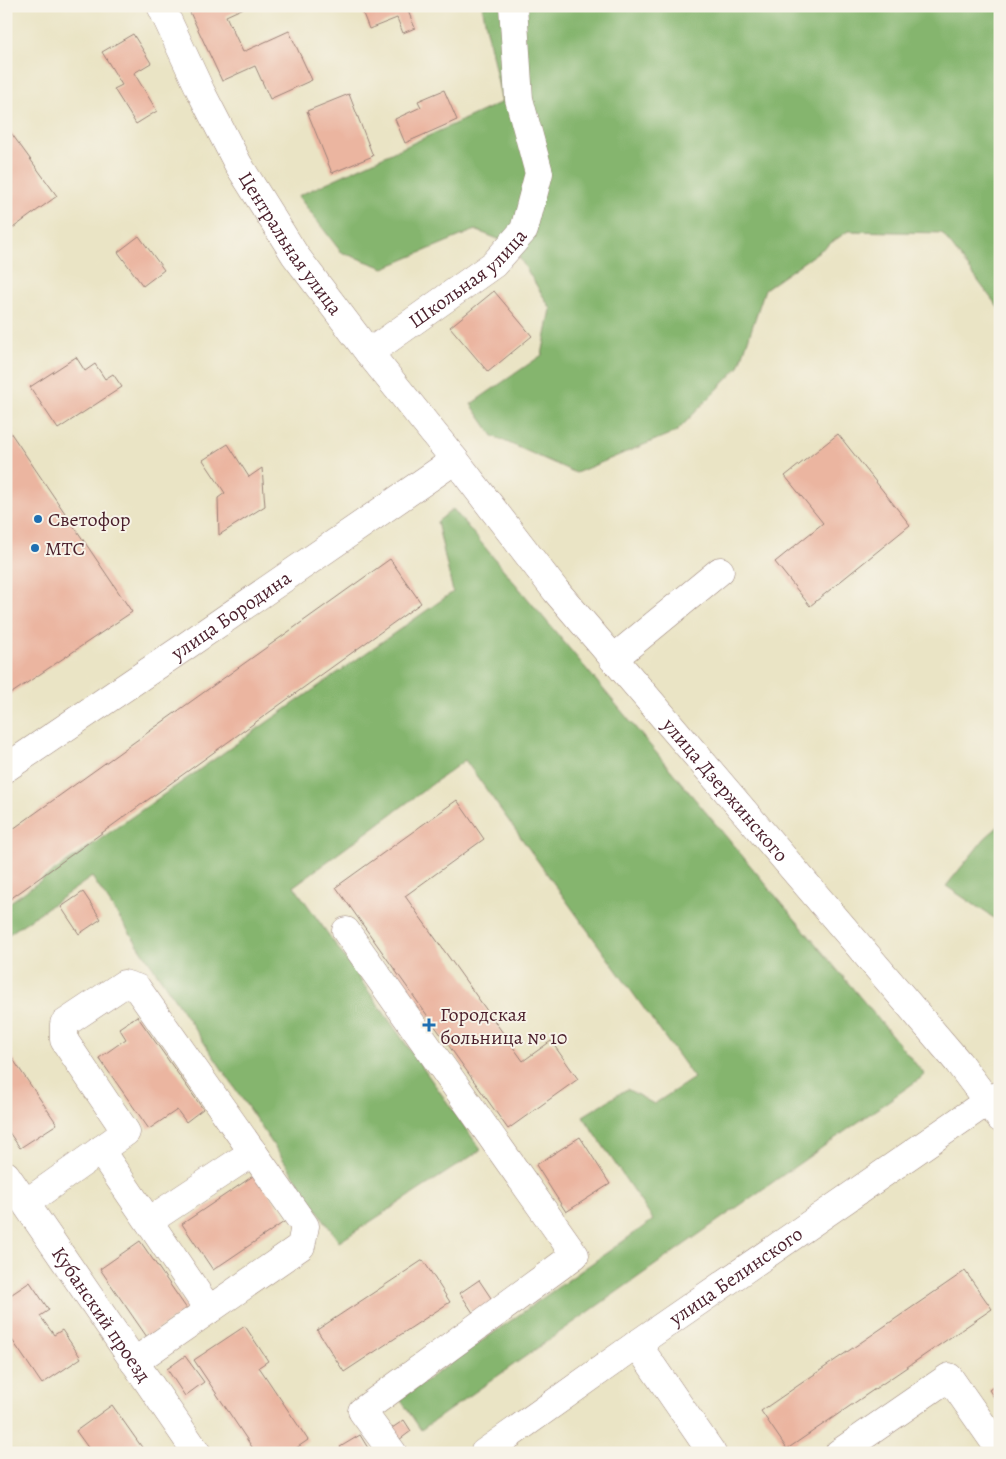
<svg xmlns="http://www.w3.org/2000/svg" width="1006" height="1459" font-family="Alegreya,serif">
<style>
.forest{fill:#85b56e;stroke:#686a4c}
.building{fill:#ebb5a0}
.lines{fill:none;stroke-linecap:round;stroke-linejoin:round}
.minor-casing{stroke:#9a8278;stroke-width:29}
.major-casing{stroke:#9a8278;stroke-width:29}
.minor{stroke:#fff;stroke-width:28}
.major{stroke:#fff;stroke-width:28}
.poi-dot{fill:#1f6fb2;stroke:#f7f3e8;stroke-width:2}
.labels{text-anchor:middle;stroke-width:4;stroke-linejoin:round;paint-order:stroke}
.street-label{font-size:20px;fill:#4a1f2b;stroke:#f7f3e8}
.poi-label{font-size:20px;fill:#4a1f2b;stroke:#f7f3e8;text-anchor:start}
</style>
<rect width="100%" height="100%" fill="#f7f3e8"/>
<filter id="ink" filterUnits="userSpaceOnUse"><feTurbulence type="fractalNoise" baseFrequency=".02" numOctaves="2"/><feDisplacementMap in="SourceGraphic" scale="10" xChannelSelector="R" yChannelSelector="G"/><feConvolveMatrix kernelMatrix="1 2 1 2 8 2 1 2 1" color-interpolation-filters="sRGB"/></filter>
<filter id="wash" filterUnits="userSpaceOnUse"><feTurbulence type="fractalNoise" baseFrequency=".0096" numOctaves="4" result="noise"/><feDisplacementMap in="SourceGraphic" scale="20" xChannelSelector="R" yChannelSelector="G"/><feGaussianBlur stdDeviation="1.12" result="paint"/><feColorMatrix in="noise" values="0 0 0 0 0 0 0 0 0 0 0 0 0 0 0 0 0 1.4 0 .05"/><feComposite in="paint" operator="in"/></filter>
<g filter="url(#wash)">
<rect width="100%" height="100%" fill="#eae4c5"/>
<path class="forest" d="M482 6H1000V310L942 233 848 231 765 289 739 367 677 431 576 473 493 436 471 404 542 355 551 309 511 244 475 230 384 268 341 252 298 196 502 102Z
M453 509 925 1075 421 1430 400 1399 653 1220 583 1116 627 1089 654 1104 694 1078 465 760 294 886 481 1150 339 1242 92 877 6 936V905L453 592 437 522Z
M1000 825V922L946 886 985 838Z"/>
<g id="blocks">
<path class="building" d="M187 6H248L226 16 243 52 289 31 312 80 270 99 255 66 222 81Z
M360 6H406L415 28 403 33 397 18 369 29Z
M133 34 151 63 134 73 157 111 136 124 114 89 122 85 102 52Z
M444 90 457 120 405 143 395 119 421 107 418 101Z
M349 94 373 156 332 173 307 111Z
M6 126 57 196 6 233Z
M139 236 164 270 143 286 118 252Z
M494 291 532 336 488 372 450 327Z
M76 357 85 371 95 364 105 379 113 374 122 387 58 429 30 387Z
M6 426 132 612 6 697Z
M838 434 910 525 810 606 775 562 823 523 785 476Z
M228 444 249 477 262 468 265 506 219 535 218 498 225 493 203 460Z
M390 559 421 603 6 902V834Z
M457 800 484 839 405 896 523 1061 551 1041 578 1079 508 1129 336 887Z
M83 892 101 919 79 934 61 907Z
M137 1016 203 1109 186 1122 177 1110 149 1129 99 1058 126 1039 119 1028Z
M6 1049 57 1124 20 1148 6 1128Z
M580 1137 610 1184 566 1212 536 1165Z
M256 1174 287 1220 213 1270 182 1224Z
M140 1241 187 1309 147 1337 100 1269Z
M423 1260 450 1302 344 1372 317 1330Z
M965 1271 992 1309 787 1449 761 1411Z
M479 1280 497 1307 477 1319 460 1293Z
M30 1282 49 1310 40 1316 54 1335 62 1330 81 1358 42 1384 6 1331V1298Z
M245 1326 268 1361 259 1367 308 1440 289 1453H256L194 1360Z
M185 1356 204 1382 185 1396 167 1369Z
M1000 1382V1406L989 1390Z
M112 1405 146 1453H92L76 1431Z
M404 1420 411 1431 395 1443 386 1432Z
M360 1435 371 1453H344L340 1447Z"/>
</g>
</g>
<g filter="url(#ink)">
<use href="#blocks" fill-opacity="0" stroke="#9a8278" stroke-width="1"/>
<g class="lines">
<g class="minor-casing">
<g id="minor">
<path id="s1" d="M369 353 494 264 524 230 539 173 519 99 513 6"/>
<path d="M613 659 720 571"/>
<path id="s2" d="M6 768 186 646 455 460"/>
<path d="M346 931 575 1255 362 1411 393 1453"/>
<path d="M100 1150 209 1310"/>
<path id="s3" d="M6 1175 197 1453"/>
<path d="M26 1203 126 1132 64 1040V1024L124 984 137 988 305 1226 301 1246 134 1362"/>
<path d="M149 1221 253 1152"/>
<path d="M637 1344 712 1453"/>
<path id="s4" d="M484 1453 637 1344 988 1101 1000 1095"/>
<path d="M839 1453 949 1377 1000 1450"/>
</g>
</g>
<g class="major-casing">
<g id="major">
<path id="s5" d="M161 6 201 92 238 164 295 255 369 353 455 460 556 591 958 1062 1000 1118"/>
</g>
</g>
<use href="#minor" class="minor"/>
<use href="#major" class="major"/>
</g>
</g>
<g class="poi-dot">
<circle cx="38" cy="519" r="5"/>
<circle cx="35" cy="548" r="5"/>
<path d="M426.5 1017.5h5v5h5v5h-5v5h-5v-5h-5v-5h5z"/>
</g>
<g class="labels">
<g class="street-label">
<text dy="7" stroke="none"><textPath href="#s5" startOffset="271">Центральная улица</textPath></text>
<text dy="7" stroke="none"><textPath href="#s1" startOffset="124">Школьная улица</textPath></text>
<text dy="7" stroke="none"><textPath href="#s2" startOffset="272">улица Бородина</textPath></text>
<text dy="7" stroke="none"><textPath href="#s5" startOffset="970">улица Дзержинского</textPath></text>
<text dy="7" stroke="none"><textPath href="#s4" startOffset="308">улица Белинского</textPath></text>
<text dy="7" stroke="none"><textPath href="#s3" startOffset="169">Кубанский проезд</textPath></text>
</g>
<g class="poi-label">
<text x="48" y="526">Светофор</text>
<text x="45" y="555">МТС</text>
<text x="440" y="1021">Городская<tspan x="440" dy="23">больница № 10</tspan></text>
</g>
</g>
<rect width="1006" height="1459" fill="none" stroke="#f7f3e8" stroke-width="25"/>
</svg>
